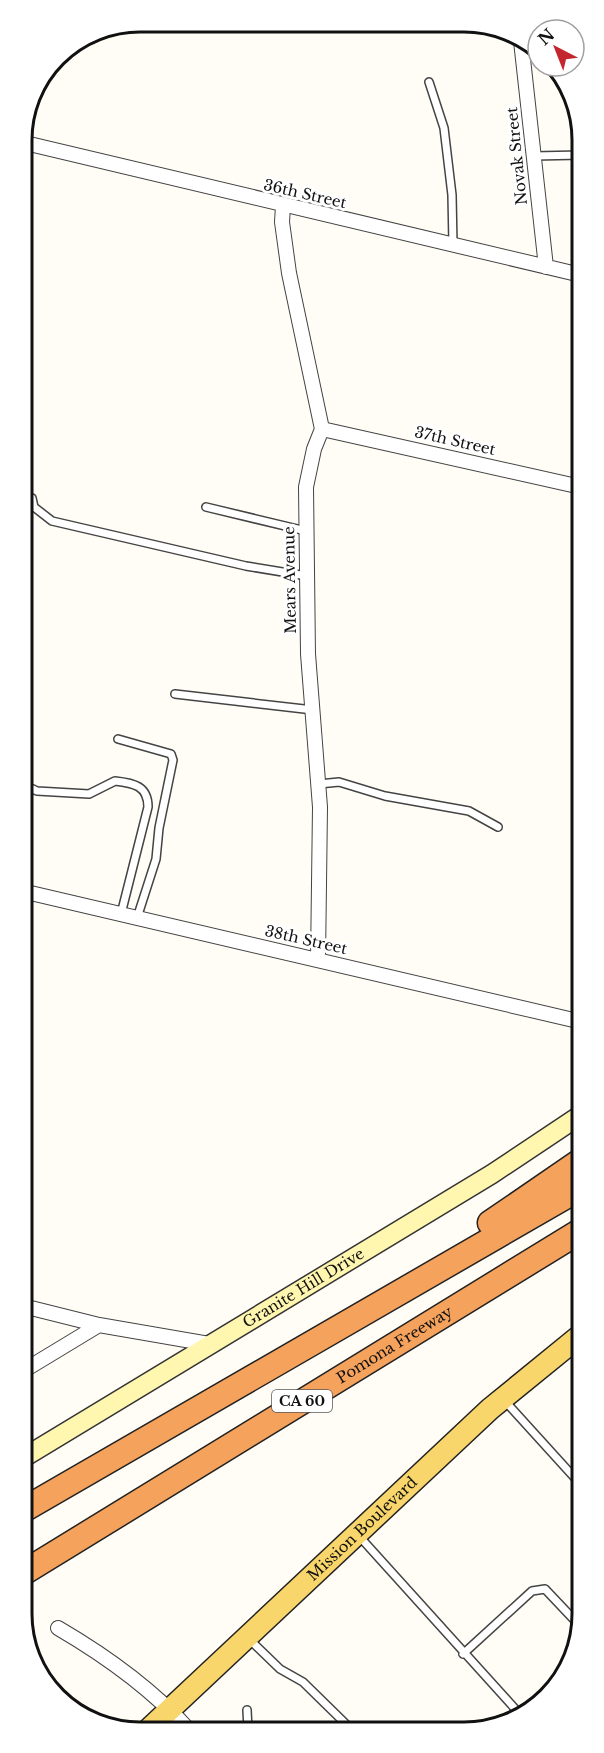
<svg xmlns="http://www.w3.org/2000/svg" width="604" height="1753" font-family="'Libre Baskerville',serif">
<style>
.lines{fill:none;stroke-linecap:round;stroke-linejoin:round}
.lane-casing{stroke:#444;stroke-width:10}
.street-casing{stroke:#444;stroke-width:16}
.secondary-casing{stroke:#333;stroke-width:21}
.primary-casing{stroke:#222;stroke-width:24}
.highway-casing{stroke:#222;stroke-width:27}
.lane{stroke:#fff;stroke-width:7}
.street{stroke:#fff;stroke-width:14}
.secondary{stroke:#fff6b0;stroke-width:18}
.primary{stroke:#f9d66b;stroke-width:21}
.highway{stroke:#f5a25d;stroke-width:24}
.labels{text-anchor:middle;stroke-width:6;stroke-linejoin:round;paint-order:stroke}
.shield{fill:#fff;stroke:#585858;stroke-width:1.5}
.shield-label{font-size:14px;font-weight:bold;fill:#111}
.street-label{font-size:15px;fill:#111;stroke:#fff}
.rim{fill:none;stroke:#111;stroke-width:3}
</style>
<rect width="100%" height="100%" fill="#fffdf5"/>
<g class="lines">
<g class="lane-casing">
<path id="lane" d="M429 82 444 128 452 195 453 245
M534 156 581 155
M32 498 34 507 52 521 246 566 307 576
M206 507 306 531
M175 694 313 710
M118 739 171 754 173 760 159 828 156 859 137 918
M22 784 37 791 89 794 115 781C134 783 148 786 148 807L121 914
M319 784 339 782 385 796 469 811 498 827
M504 1400 583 1487
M359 1536 518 1712
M249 1639 280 1669 303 1682 352 1730
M463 1654 532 1591 545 1589 580 1626
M247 1710 248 1730"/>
</g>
<g class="street-casing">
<path id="street" d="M521 41 546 267
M21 142 581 275
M283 206 282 222 289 273 322 429 314 449 306 487 308 654 320 807 318 960
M322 429 581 487
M22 891 582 1022
M23 1306 99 1325 209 1344
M23 1371 99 1325
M58 1628C106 1656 151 1688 189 1730"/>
</g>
<g class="secondary-casing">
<g id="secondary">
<path id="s1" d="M23 1458 492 1174 582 1114"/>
</g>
</g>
<g class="primary-casing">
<g id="primary">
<path id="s2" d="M148 1730 490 1409 582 1334"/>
</g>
</g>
<g class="highway-casing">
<g id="highway">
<path d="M490 1223 582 1160"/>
<path d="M23 1510 582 1187"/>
<path id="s3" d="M23 1573 582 1230"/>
</g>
</g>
<use href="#lane" class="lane"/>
<use href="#street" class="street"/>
<use href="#secondary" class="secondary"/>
<use href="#primary" class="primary"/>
<use href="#highway" class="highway"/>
</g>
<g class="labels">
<rect class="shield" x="272" y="1390" width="60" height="22" rx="4.5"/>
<g class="shield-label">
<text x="302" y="1406">CA 60</text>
</g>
<g class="street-label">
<text transform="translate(517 156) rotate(-96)" y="5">Novak Street</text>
<text transform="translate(305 194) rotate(13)" y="5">36th Street</text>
<text transform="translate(455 441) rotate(13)" y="5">37th Street</text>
<text transform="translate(290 580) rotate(-91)" y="5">Mears Avenue</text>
<text transform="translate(306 940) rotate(13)" y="5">38th Street</text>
<text dy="5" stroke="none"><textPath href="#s1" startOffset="328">Granite Hill Drive</textPath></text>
<text dy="5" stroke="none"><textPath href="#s3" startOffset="436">Pomona Freeway</textPath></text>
<text dy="5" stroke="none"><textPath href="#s2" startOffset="294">Mission Boulevard</textPath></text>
</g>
</g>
<path d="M0 0H604V1753H0ZM140 32H464A108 108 0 0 1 572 140V1614A108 108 0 0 1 464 1722H140A108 108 0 0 1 32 1614V140A108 108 0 0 1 140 32Z" fill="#fff" fill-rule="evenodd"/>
<path class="rim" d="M140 32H464A108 108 0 0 1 572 140V1614A108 108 0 0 1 464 1722H140A108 108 0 0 1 32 1614V140A108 108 0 0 1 140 32Z"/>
<g transform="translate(556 48) rotate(318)"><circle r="28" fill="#ffffff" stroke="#a0a0a0" stroke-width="1.5"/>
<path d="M0-4.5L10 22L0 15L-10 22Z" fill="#c4262e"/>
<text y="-9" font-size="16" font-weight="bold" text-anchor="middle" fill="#111111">N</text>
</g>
</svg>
